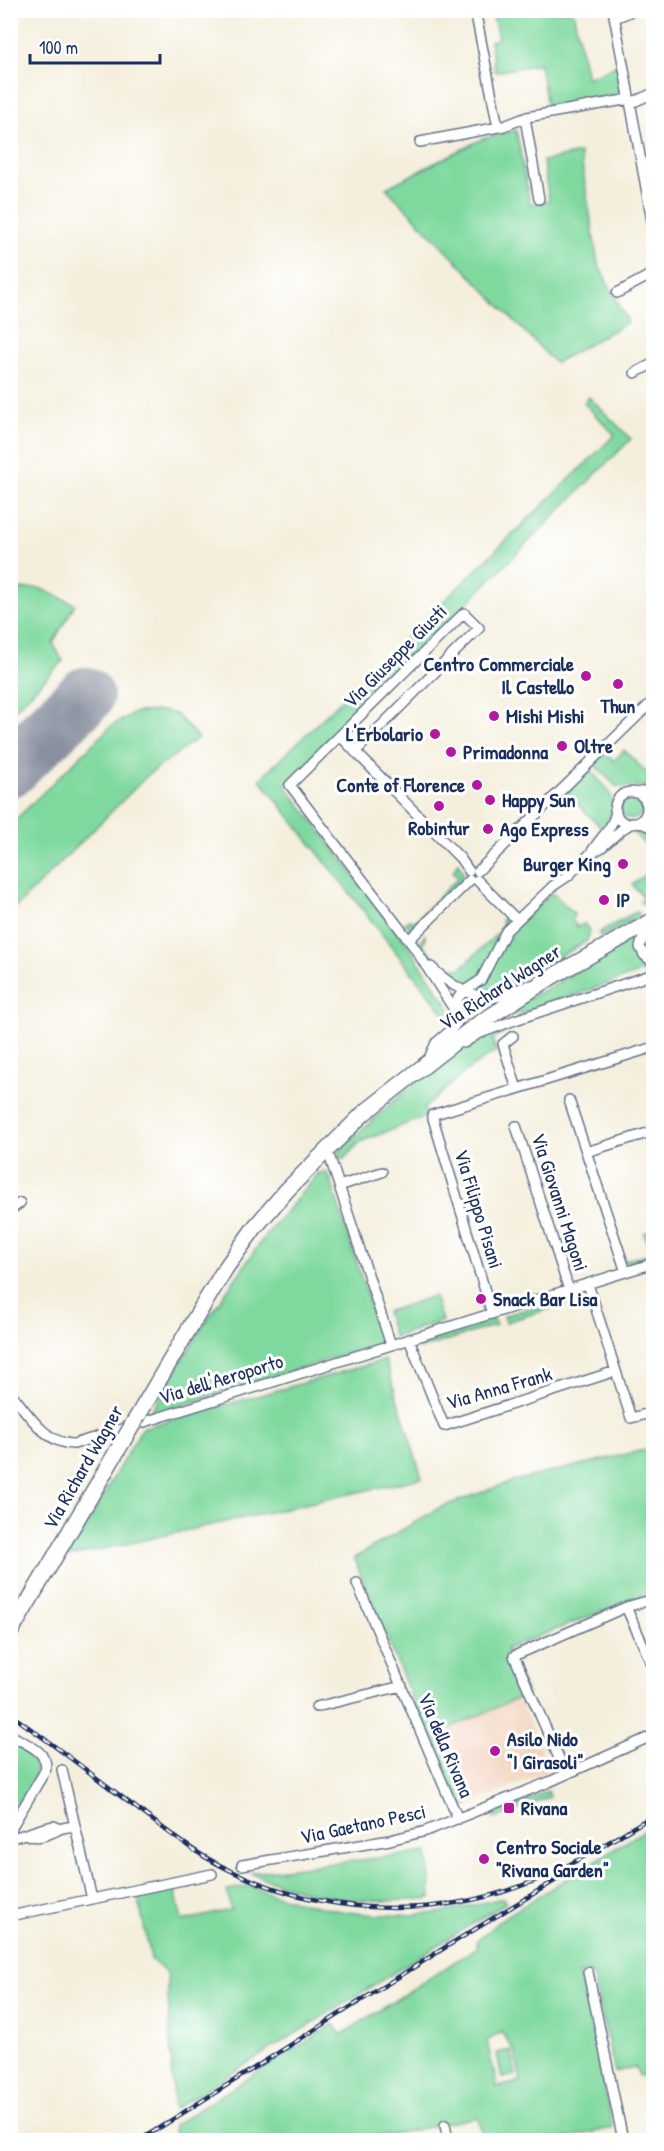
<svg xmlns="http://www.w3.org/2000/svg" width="664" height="2151" font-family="'Patrick Hand',sans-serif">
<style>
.built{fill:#f3d4bf}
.green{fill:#7fd99f;stroke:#4d847e;stroke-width:1.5;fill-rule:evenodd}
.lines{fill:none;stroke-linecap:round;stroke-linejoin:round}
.runway{stroke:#888f9e;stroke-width:58}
.minor-casing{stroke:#67728a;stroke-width:12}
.primary-casing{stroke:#67728a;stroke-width:18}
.minor{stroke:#fff;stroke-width:9}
.primary{stroke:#fff;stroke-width:15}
.rail-casing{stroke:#1b2f5e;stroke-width:4.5}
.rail{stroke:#fff;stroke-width:2;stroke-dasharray:7;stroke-linecap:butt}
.primary-bridge-casing{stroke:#67728a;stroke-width:18;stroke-linecap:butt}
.primary-bridge{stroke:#fff;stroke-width:15}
.poi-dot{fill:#b5179e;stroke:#fff;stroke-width:2}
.labels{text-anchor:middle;stroke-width:6;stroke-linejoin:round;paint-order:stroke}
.street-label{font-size:20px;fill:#1b2f5e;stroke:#fff}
.poi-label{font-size:20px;font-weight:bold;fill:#1b2f5e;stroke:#fff;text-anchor:start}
</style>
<rect width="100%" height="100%" fill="#fff"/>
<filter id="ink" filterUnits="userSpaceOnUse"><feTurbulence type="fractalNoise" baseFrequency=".0167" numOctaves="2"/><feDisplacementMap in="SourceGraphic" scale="12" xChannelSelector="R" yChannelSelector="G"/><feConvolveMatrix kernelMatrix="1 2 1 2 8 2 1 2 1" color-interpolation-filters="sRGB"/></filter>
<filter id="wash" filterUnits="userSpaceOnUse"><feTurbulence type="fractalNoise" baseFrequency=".008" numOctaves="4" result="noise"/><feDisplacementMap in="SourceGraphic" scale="24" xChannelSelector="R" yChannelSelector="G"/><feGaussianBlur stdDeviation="1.35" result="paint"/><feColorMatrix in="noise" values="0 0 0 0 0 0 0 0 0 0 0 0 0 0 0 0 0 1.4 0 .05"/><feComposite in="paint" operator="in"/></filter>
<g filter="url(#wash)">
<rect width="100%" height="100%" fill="#f4efdd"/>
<path class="built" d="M519 1698 550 1770 469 1805 439 1733Z"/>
<path class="green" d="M492 11H573L587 78 618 65 624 94 547 106 540 64 495 72 490 41 498 39Z
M516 130 530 204 549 201 543 161 580 153 598 264 628 322 555 363 386 188 482 139Z
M589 397 631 439 285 785 407 944 452 1012 453 1018 450 1021 260 779 615 435 584 403Z
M39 588 75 604 53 643 63 661 11 713V593L21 589Z
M163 711 176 714 198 738 148 775 11 912V824L111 726 136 712Z
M624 750 653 779V784L649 786 617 787 594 765 606 753 614 761Z
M589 770C614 795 618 796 604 830L566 793Z
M621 808a11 11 0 1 1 22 0a11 11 0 1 1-22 0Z
M636 830 653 836V859L650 854V850L632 831Z
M458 863 463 872 462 883 412 930 405 923 409 919 413 923 458 878 453 872Z
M653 868V904L645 905 640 902 643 896 632 885Z
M553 893 574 914 572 921 578 927 584 924 590 931 587 941 503 989 482 991 473 988 506 935 550 894Z
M636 912 639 913 640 917 601 937 599 934 601 931Z
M506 915 510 922 481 976 473 984 460 986 436 966 419 947V943L425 935V941L422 945 448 971 453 967 460 969 501 930 503 926 501 921Z
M633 938 638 941 642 959 653 968 520 1014 516 1015 513 1012 514 1007 525 1001Z
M464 997 497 1001 460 1025C460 1016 457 1003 464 997Z
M509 1025 510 1028 493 1039 496 1051 469 1069 424 1108 427 1116 360 1142 344 1159H339L338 1155 341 1149 427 1071 437 1067 483 1034Z
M326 1172 330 1178 382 1343 148 1416 206 1321 265 1236 319 1173Z
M653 1230V1258L629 1266 626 1260 650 1253 644 1233Z
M585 1291 587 1297 506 1322 504 1316Z
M434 1296 442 1321 394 1337 386 1312Z
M493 1319 496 1325 420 1349 418 1342Z
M385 1360 422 1478 68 1557 142 1428Z
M653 1448V1592L506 1649 527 1694 439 1733 469 1805 458 1810 354 1558 441 1507 513 1481Z
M11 1742C17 1746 25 1750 30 1756 46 1775 20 1804 11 1820Z
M548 1791 550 1797 494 1819 492 1815Z
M653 1825V2074L639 2077 636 2067 615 2072 592 1973 579 1974 613 2128 557 2140H483L478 2117 363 2140H175L174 2125 334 2024 341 2035 478 1947 476 1942 500 1920ZM501 2032 515 2051 521 2082 497 2087 487 2041Z
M428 1852 431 1898C365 1905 312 1899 251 1873Z
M249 1886C309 1908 370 1921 435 1913 458 1910 481 1903 503 1898L506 1903 174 2109 167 1974 151 1959 138 1897 175 1890 182 1921 231 1910 227 1890Z
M511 2050 516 2075 502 2078 497 2053Z"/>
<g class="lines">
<path class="runway" d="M10 768 85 696"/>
</g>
</g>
<g filter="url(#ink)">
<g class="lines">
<g class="minor-casing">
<path id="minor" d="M475 10 498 127
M613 10 654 231
M615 18 634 10
M631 103 654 93
M525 118 539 199
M420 142 504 126 527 117 630 99
M617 293 654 273
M635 373 654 363
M340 736 460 858 469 871
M355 752 479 628 464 613 290 785 414 947 457 1014
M615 808a16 16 0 1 1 32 0a16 16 0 1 1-32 0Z
M636 793 654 789
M635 823 644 824 654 829
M591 853C600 837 613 829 616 811
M478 871 654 700
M477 880 517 920
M654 928 643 938 640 947 644 955 654 963
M409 940 470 880
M431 967C450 985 477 1004 505 995 515 992 522 986 532 985
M513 1036 503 1044 517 1089
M464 1043 478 1034 515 1020 654 974
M429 1058 436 1043 451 1030 458 1021 456 1008 458 998 464 991 481 980 506 931 553 886 568 876 591 853 601 848 621 830 632 823
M569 1100 626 1272
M516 1126 569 1290
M586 1152 654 1131
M330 1158 391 1345
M339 1186 382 1172
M10 1210 20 1203
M588 1284 631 1418 654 1412
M492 1314 432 1115 654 1047
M409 1339 444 1426 616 1371
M10 1392C26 1411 46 1445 74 1444L654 1263
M357 1583 458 1819
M626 1607 654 1669
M316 1707 402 1686
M10 1735C24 1743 51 1752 45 1771L10 1830
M62 1770 92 1899
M566 1774 514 1656 626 1607 654 1599
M28 1835C39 1840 51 1833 60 1829 64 1827 70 1827 75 1826
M10 1838C26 1835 38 1829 54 1826L59 1829
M242 1865 390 1840 426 1831 549 1782 654 1735
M10 1916 212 1874
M588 1972 623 2140
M445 2125 448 2140"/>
</g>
<g class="primary-casing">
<path id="primary" d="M193 1322 225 1269 255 1227 287 1190 364 1113 475 1026 553 976 654 920"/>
</g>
<use href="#minor" class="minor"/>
<use href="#primary" class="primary"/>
<g class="rail-casing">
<path id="rail" d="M10 1714C50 1742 89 1772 127 1801 153 1820 178 1841 205 1857 305 1915 427 1924 534 1881 576 1864 615 1838 654 1815
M140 2140 449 1945 561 1877"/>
</g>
<use href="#rail" class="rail"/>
<g class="primary-bridge-casing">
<path id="primary-bridge" d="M10 1633 193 1322"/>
</g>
<use href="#primary-bridge" class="primary-bridge"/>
</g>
</g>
<g class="poi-dot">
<circle cx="586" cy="676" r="6"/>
<circle cx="618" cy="684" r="6"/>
<circle cx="494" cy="716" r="6"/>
<circle cx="435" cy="734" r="6"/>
<circle cx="562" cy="746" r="6"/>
<circle cx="451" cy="752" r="6"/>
<circle cx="477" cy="785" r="6"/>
<circle cx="490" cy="800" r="6"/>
<circle cx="439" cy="806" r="6"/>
<circle cx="488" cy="829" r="6"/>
<circle cx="623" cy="864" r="6"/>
<circle cx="604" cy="900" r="6"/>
<circle cx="481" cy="1299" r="6"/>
<circle cx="495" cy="1751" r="6"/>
<rect x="503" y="1802" width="12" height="12" rx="3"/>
<circle cx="484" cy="1859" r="6"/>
</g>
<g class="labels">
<g class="street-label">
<text transform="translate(395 656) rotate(-45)" y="7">Via Giuseppe Giusti</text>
<text transform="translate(500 987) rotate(-33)" y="7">Via Richard Wagner</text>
<text transform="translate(560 1202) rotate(72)" y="7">Via Giovanni Magoni</text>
<text transform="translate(479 1209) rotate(73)" y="7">Via Filippo Pisani</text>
<text transform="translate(221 1379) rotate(-17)" y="7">Via dell'Aeroporto</text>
<text transform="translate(499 1388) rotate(-16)" y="7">Via Anna Frank</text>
<text transform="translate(83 1467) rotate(-60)" y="7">Via Richard Wagner</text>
<text transform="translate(446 1745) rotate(67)" y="7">Via della Rivana</text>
<text transform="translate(363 1824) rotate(-12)" y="7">Via Gaetano Pesci</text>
</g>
<g class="poi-label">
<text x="574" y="671" text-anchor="end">Centro Commerciale<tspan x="574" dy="23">Il Castello</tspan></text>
<text x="618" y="713" text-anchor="middle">Thun</text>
<text x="506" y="723">Mishi Mishi</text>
<text x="423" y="741" text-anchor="end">L'Erbolario</text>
<text x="574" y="753">Oltre</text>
<text x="463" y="759">Primadonna</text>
<text x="465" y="792" text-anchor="end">Conte of Florence</text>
<text x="502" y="807">Happy Sun</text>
<text x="439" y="835" text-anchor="middle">Robintur</text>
<text x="500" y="836">Ago Express</text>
<text x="611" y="871" text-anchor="end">Burger King</text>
<text x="616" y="907">IP</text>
<text x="493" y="1306">Snack Bar Lisa</text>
<text x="507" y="1746">Asilo Nido<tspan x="507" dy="23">"I Girasoli"</tspan></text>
<text x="521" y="1815">Rivana</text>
<text x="496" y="1854">Centro Sociale<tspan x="496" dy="23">"Rivana Garden"</tspan></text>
</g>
</g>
<rect width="664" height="2151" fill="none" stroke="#fff" stroke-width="36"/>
<path d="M30 54v9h130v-9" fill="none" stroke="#1b2f5e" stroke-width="3"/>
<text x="39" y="54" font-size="18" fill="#1b2f5e" stroke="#ffffff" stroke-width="4.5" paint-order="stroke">100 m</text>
</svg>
